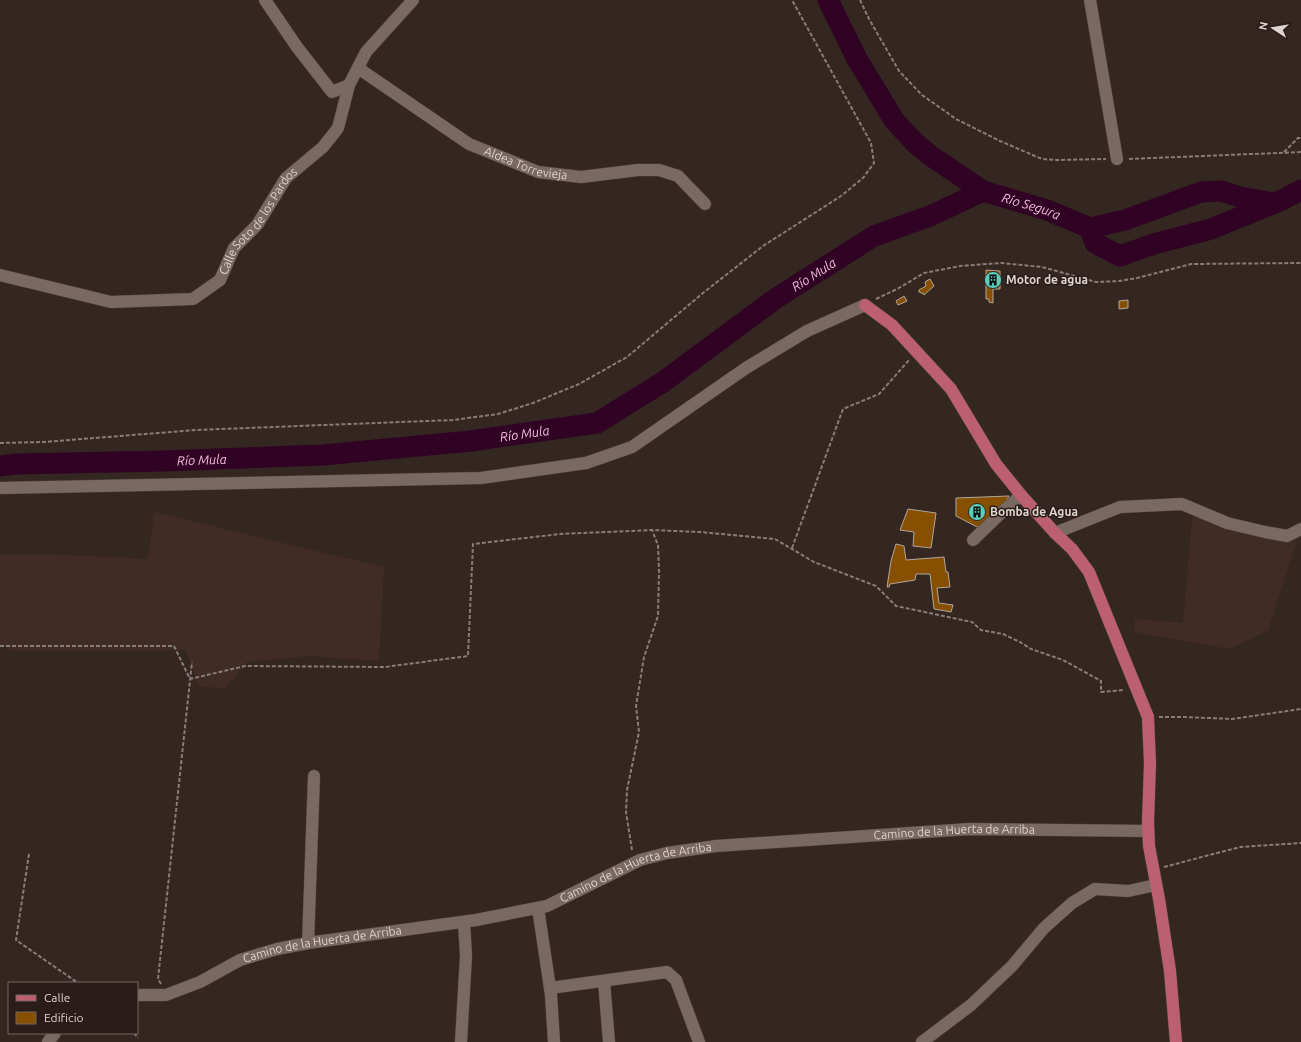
<svg xmlns="http://www.w3.org/2000/svg" width="1301" height="1042" font-family="Ubuntu,sans-serif">
<style>
.built{fill:#412c25}
.lines{fill:none;stroke-linecap:round;stroke-linejoin:round}
.river{stroke:#300224;stroke-width:21}
.building{fill:#865000;stroke:#b3a699}
.minor-casing{stroke:#4e413d;stroke-width:13}
.major-casing{stroke:#4e413d;stroke-width:13}
.path{stroke:#897d79;stroke-width:2;stroke-dasharray:4 2;stroke-linecap:butt}
.minor{stroke:#7a6863;stroke-width:12}
.major{stroke:#bc6071;stroke-width:12}
.labels{text-anchor:middle;stroke-width:3;stroke-linejoin:round;paint-order:stroke}
.street-label{font-size:12px;fill:#ded4d0;stroke:#2a1c18}
.poi-label{font-size:12px;font-weight:bold;fill:#ded4d0;stroke:#2a1c18;text-anchor:start}
.water-label{font-size:13px;font-style:italic;fill:#f6bce1;stroke:#2a1c18}
</style>
<rect width="100%" height="100%" fill="#342621"/>
<path class="built" d="M1193 508 1287 536 1297 540 1268 631 1229 649 1134 632 1135 619 1183 623Z
M154 512 384 567 379 661 309 656 247 662 225 689 199 686 186 650H11L0 644V554H45L148 559Z"/>
<g class="lines">
<g class="river">
<path id="s1" d="M828 0 857 59 894 120 915 143 931 156 983 191 1047 210 1090 228 1095 243 1120 256 1154 244 1211 229 1282 200 1301 190"/>
<path d="M1090 228 1125 220 1201 192 1221 191 1240 197 1274 203"/>
<path id="s2" d="M0 466 17 464 164 461 323 455 471 441 597 423 663 382 775 299 874 236 930 216 983 191"/>
</g>
</g>
<path class="building" d="M986 270 1000 271V289H993V303L989 302V299H986Z
M930 279 934 286 924 295V294L919 292V290L926 286 925 282Z
M904 296 907 301 898 305 896 301Z
M1128 300V308L1119 309V301Z
M1009 496 1002 508 981 529 956 516V498Z
M908 509 936 513 931 548 913 546 914 532 900 530Z
M896 544 904 546 906 560 944 557 946 572H948L950 587 937 588 939 603 953 605 951 612 934 609 930 574H916L915 580 890 584 889 587H887L891 561Z"/>
<g class="lines">
<g class="minor-casing">
<g id="minor">
<path d="M265 0 297 47 332 92 349 85"/>
<path d="M1090 0 1117 159"/>
<path id="s3" d="M358 68 469 144 538 172 581 177 638 170H659L678 176 705 204"/>
<path id="s4" d="M0 275 111 302 193 299 220 280 234 248 257 225 286 178 323 147 338 128 349 85 366 52 413 0"/>
<path d="M0 488 481 478 586 463 632 447 746 368 807 331 865 305"/>
<path d="M1055 533 1120 507 1182 504 1227 523 1265 532 1287 536 1301 529"/>
<path d="M973 540 1000 514 1021 495"/>
<path d="M538 908 551 995 554 1042"/>
<path d="M308 943 314 776"/>
<path d="M604 981 609 1042"/>
<path d="M550 988 667 972 676 980 699 1042"/>
<path id="s5" d="M137 995H166L200 982 240 960 277 949 308 943 476 920 547 906 640 860 667 853 716 846 969 829 1148 831"/>
<path d="M48 1042 55 1033"/>
<path d="M461 1042 466 956 464 922"/>
<path d="M922 1042 971 1005 1012 966 1044 928 1072 903 1095 889 1128 891 1156 885"/>
</g>
</g>
<g class="major-casing">
<path id="major" d="M865 305 892 325 951 389 996 464 1021 495 1055 533 1072 549 1089 572 1148 717 1150 763 1148 822 1149 846 1159 899 1170 971 1176 1042"/>
</g>
<path class="path" d="M860 0 869 19 899 71 922 95 956 119 1000 141 1042 159 1055 160 1106 159
M1284 152 1298 138H1301
M1129 159 1301 152
M876 299 899 288 924 273 960 266 1001 263 1042 267 1096 282 1120 281 1137 278 1191 264 1301 263
M0 443 44 442 196 430 453 420 498 414 533 403 579 384 627 357 703 293 763 246 841 196 863 178 874 163 871 143 792 0
M792 548 843 409 879 394 909 360
M0 646H174L190 679 245 666 385 667 468 656 473 544 560 534 652 530 700 532 775 539 814 562 876 586 896 606 972 622 981 630 1003 634 1020 642 1031 649 1063 660 1101 681V692L1124 690
M1159 717H1184L1232 719 1301 709
M632 850 626 812 627 790 639 732 636 706 644 657 658 616 659 571 658 545 652 530
M29 854 16 940 78 983
M1164 867 1240 847 1301 843
M161 984 158 979 192 662
M134 1033 138 1038"/>
<use href="#minor" class="minor"/>
<use href="#major" class="major"/>
</g>
<defs>
<g id="building-disc" transform="scale(0.9)"><circle r="9.5" fill="#5bcebc" stroke="#2a1c18"/><path d="M-4-6H4V6H1V3H-1V6H-4ZM-2.5-4.3h1.7v1.8h-1.7ZM.8-4.3h1.7v1.8H.8ZM-2.5-1h1.7V.8h-1.7ZM.8-1h1.7V.8H.8Z" fill="#111"/></g>
</defs>
<g fill-rule="evenodd">
<use href="#building-disc" x="993" y="280"/>
<use href="#building-disc" x="977" y="512"/>
</g>
<g class="labels">
<g class="street-label">
<text dy="4" stroke="none"><textPath href="#s3" startOffset="195">Aldea Torrevieja</textPath></text>
<text dy="4" stroke="none"><textPath href="#s4" startOffset="300">Calle Soto de los Pardos</textPath></text>
<text dy="4" stroke="none"><textPath href="#s5" startOffset="843">Camino de la Huerta de Arriba</textPath></text>
<text dy="4" stroke="none"><textPath href="#s5" startOffset="519">Camino de la Huerta de Arriba</textPath></text>
<text dy="4" stroke="none"><textPath href="#s5" startOffset="195">Camino de la Huerta de Arriba</textPath></text>
</g>
<g class="poi-label">
<text x="1006" y="284">Motor de agua</text>
<text x="990" y="516">Bomba de Agua</text>
</g>
<g class="water-label">
<text dy="5" stroke="none"><textPath href="#s1" startOffset="302">Río Segura</textPath></text>
<text dy="5" stroke="none"><textPath href="#s2" startOffset="862">Río Mula</textPath></text>
<text dy="5" stroke="none"><textPath href="#s2" startOffset="526">Río Mula</textPath></text>
<text dy="5" stroke="none"><textPath href="#s2" startOffset="202">Río Mula</textPath></text>
</g>
</g>
<rect x="8" y="982" width="130" height="52" fill="#2a1c18" stroke="#726662"/>
<rect x="16" y="995" width="20" height="6" fill="#bc6071" stroke="#726662"/>
<text x="44" y="1002" font-size="12" fill="#ded4d0">Calle</text>
<rect x="16" y="1012" width="20" height="12" fill="#865000" stroke="#726662"/>
<text x="44" y="1022" font-size="12" fill="#ded4d0">Edificio</text>
<g transform="translate(1273 28) rotate(282)" stroke="#2a1c18" stroke-width="3" paint-order="stroke">
<path d="M0-3L7 15L0 10L-7 15Z" fill="#ded4d0"/>
<text y="-6" font-size="11" font-weight="bold" text-anchor="middle" fill="#ded4d0">N</text>
</g>
</svg>
